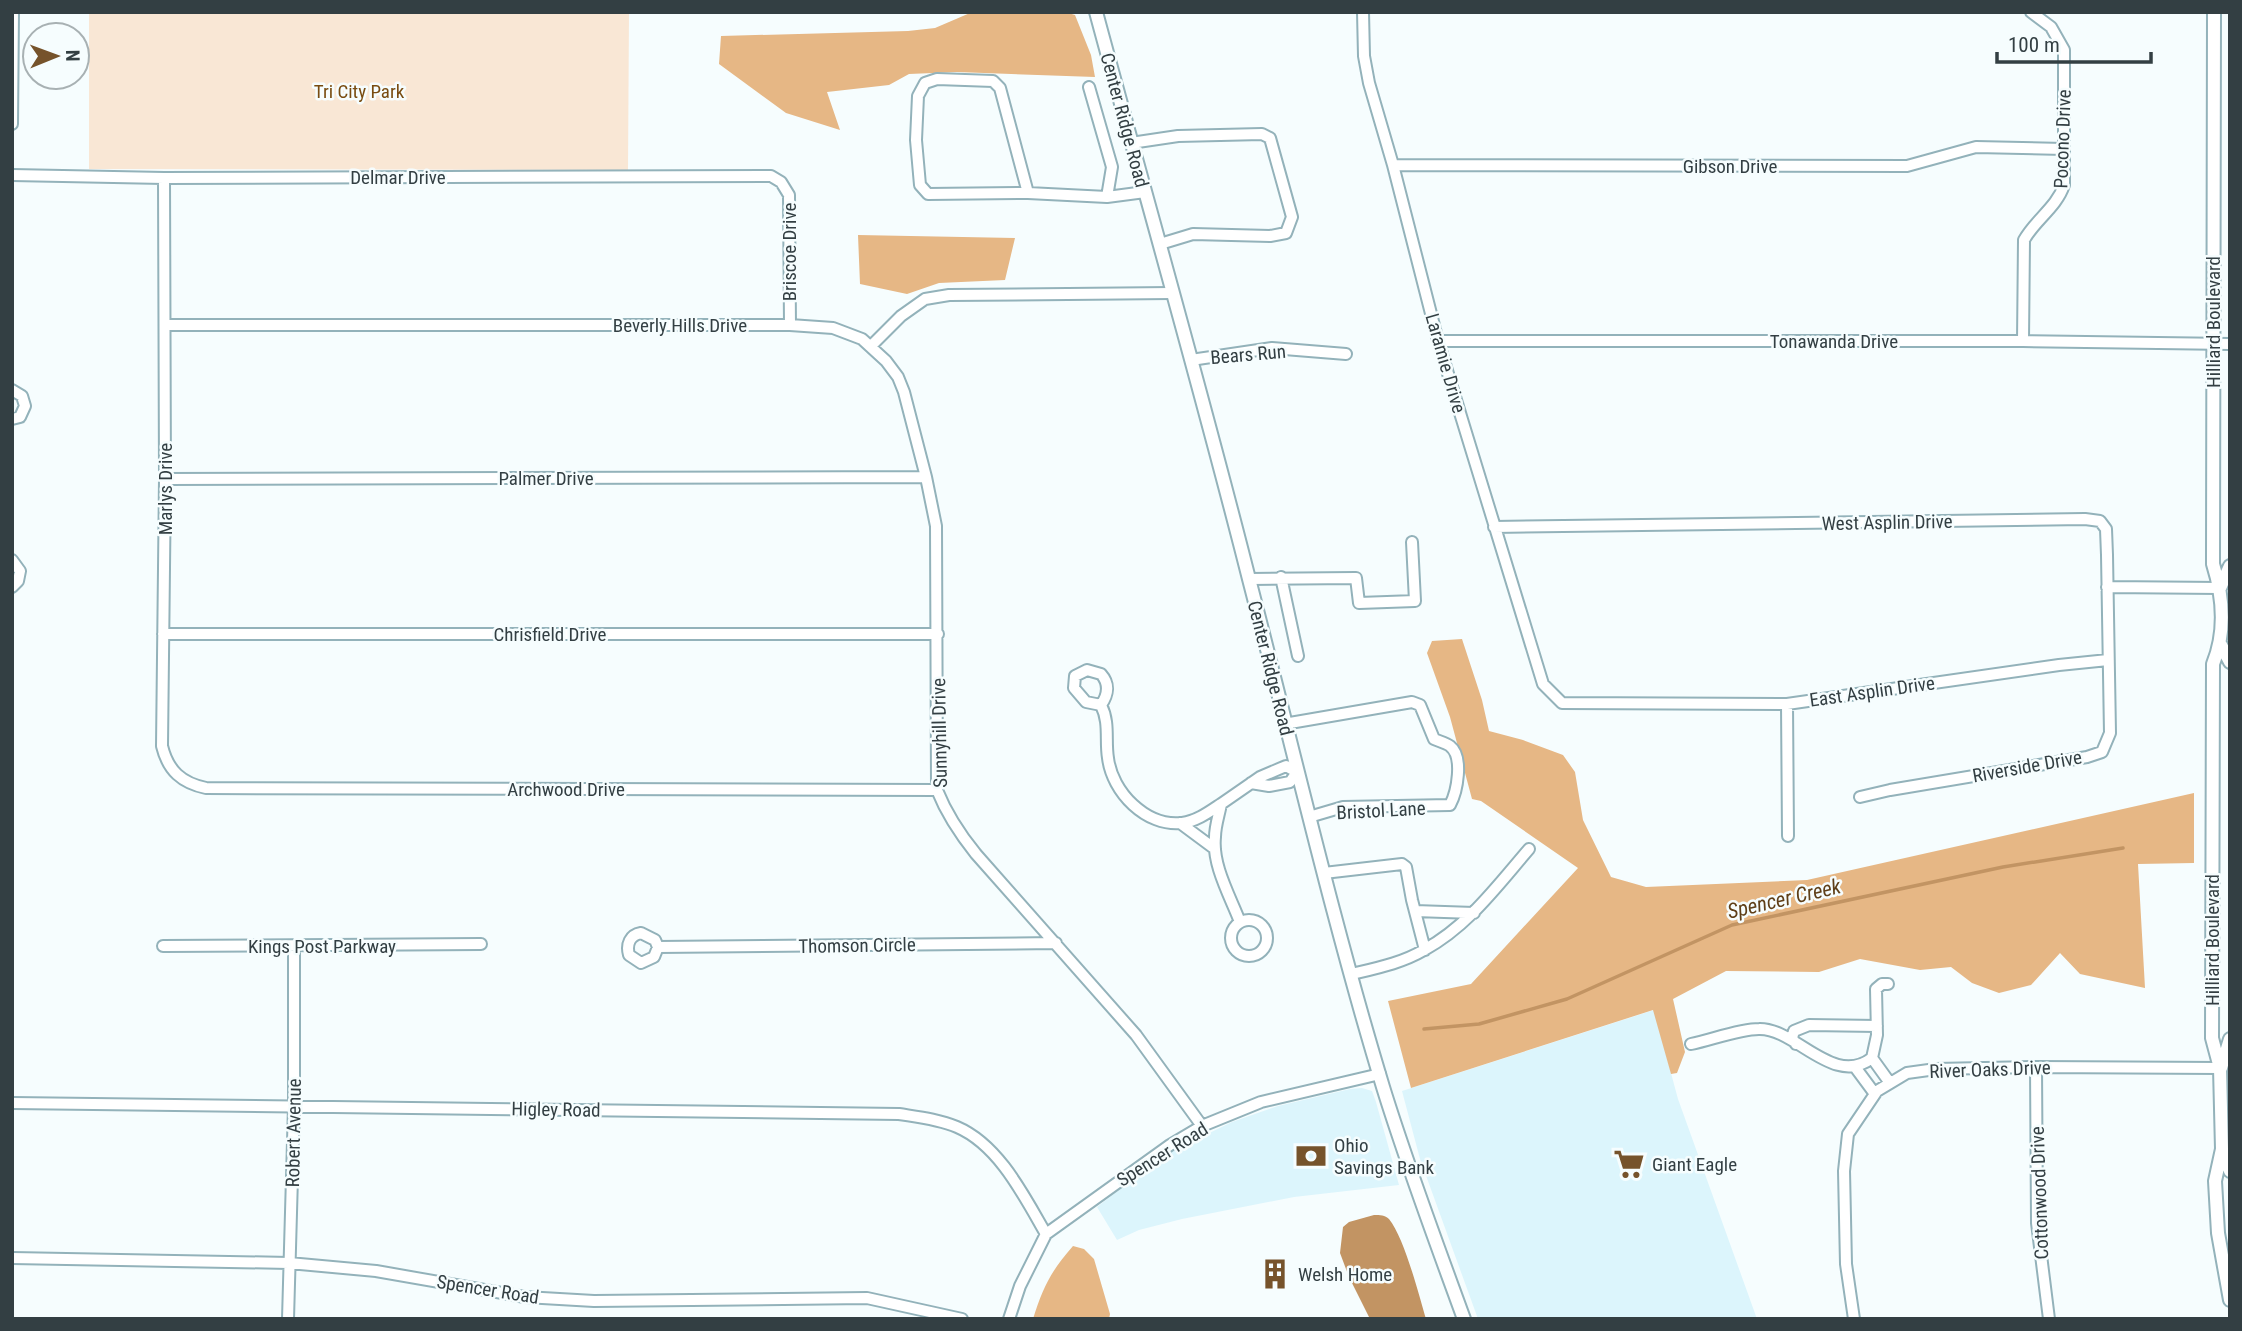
<svg xmlns="http://www.w3.org/2000/svg" width="2242" height="1331" font-family="'Roboto Condensed',sans-serif">
<style>
.built{fill:#dcf5fc}
.green{fill:#f9e7d5}
.forest{fill:#e6b785}
.water{fill:#c29463}
.lines{fill:none;stroke-linecap:round;stroke-linejoin:round}
.stream{stroke:#c29463;stroke-width:3.5}
.minor-casing{stroke:#93b2ba;stroke-width:14}
.major-casing{stroke:#93b2ba;stroke-width:16}
.minor{stroke:#fff;stroke-width:10}
.major{stroke:#fff;stroke-width:12}
.labels{text-anchor:middle;stroke-width:5;stroke-linejoin:round;paint-order:stroke}
.park-label{font-size:19px;fill:#794c11;stroke:#f6fdfe}
.street-label{font-size:19px;fill:#333f43;stroke:#f6fdfe}
.poi-label{font-size:19px;fill:#333f43;stroke:#f6fdfe;text-anchor:start}
.water-label{font-size:21px;font-style:italic;fill:#5f3f18;stroke:#f6fdfe}
</style>
<rect width="100%" height="100%" fill="#f6fdfe"/>
<path class="built" d="M1654 1010 1678 1099 1757 1319H1478L1420 1159 1402 1091Z
M1362 1088 1372 1091 1376 1102 1399 1185 1294 1197 1182 1219 1139 1230 1117 1240 1097 1207 1162 1156 1232 1122 1278 1106 1350 1089Z"/>
<path class="green" d="M89 12H629L628 170 89 169Z"/>
<path class="forest" d="M1065 12 1075 15 1091 55 1095 77 957 72 909 74 889 85 827 92 840 130 786 113 719 64 721 36 908 31 935 28 970 13Z
M858 235 1015 238 1005 280 939 283 907 294 860 284Z
M1462 639 1482 700 1489 731 1523 740 1563 755 1575 772 1583 820 1611 877 1646 887 1807 880 2194 793V863L2138 864 2145 988 2080 974 2060 953 2031 985 1999 993 1972 983 1951 967 1920 970 1860 959 1819 972 1726 971 1673 999 1685 1052 1677 1073 1671 1074 1653 1010 1411 1088 1388 1001 1471 984 1578 868 1481 801 1472 799 1450 717 1427 653 1432 641Z
M1073 1246 1084 1249 1094 1259 1110 1314 1109 1319H1033C1043 1287 1051 1271 1073 1246Z"/>
<path class="water" d="M1374 1215C1380 1215 1385 1215 1389 1219 1404 1237 1419 1295 1426 1319H1370L1349 1277 1340 1253 1343 1227 1349 1222Z"/>
<g class="lines">
<path class="stream" d="M1424 1029 1479 1024 1567 999 1732 925 2003 867 2123 848"/>
<g class="minor-casing">
<path id="minor" d="M1363 12 1364 56 1369 83 1393 165 1438 341 1543 684 1562 703 1787 704 2059 665 2108 660
M937 79 993 81 1000 88 1028 193 928 194 920 185 916 140 918 96 925 83Z
M1089 87 1112 167 1107 197
M12 124 13 12
M1131 143 1178 136 1262 134 1270 138 1292 217 1286 233 1270 236 1193 234 1160 244
M1393 165 1907 166 1976 147 2064 149
M12 175 164 178 771 176 781 182 789 195 790 325
M164 178 165 479 162 746C168 771 182 783 206 788L937 790
M1028 193 1107 197 1145 192
M165 325H790L833 328 862 339 886 361 898 377 904 392 926 477 936 526 937 790C947 815 959 833 976 854L1136 1035 1202 1126
M1438 341H2023L2230 344
M2023 341 2024 240C2035 220 2057 207 2064 185V50L2051 27 2031 12
M871 346 901 316 925 299 949 295 1172 293
M1191 360 1272 348 1346 354
M12 390 22 396 25 406 20 417 12 419
M165 479 926 477
M1494 527 2085 519 2100 521 2106 529 2107 555 2110 733 2102 752 2087 757 1890 790 1860 797
M12 560 20 571 18 581 12 587
M1281 577 1298 656
M1250 579 1356 578 1359 603 1415 601 1412 542
M2107 587 2220 588
M163 634H938
M1087 670 1101 674C1110 684 1108 695 1101 705L1086 702 1074 688 1075 676Z
M1787 704 1788 836
M1101 705C1110 723 1105 740 1108 758 1112 792 1146 827 1182 823 1197 821 1209 812 1221 804
M1284 724 1412 702 1420 705 1434 739C1438 741 1446 743 1450 746 1464 757 1457 792 1450 805L1343 807 1309 817
M1180 823 1215 849
M1324 873 1402 864 1406 867 1412 900 1425 950
M1415 911 1474 913
M1231 938a18 18 0 1 1 36 0a18 18 0 1 1-36 0Z
M1240 922C1230 896 1212 865 1215 837 1215 826 1219 815 1221 804L1260 777 1286 766 1297 772 1290 782 1269 786 1251 783
M163 946 481 944
M658 947 654 957 641 963 629 955C626 944 630 935 641 933L655 940 658 947 1056 943
M1352 974C1377 968 1402 963 1424 950 1468 926 1497 886 1529 849
M1691 1044C1711 1040 1739 1029 1759 1029 1796 1028 1833 1088 1872 1058L1877 1035 1876 989 1882 984H1888
M1796 1044 1792 1038 1794 1031 1809 1025 1877 1026
M1872 1058 1890 1083
M1855 1067 1875 1094
M2036 1067 2037 1223 2049 1319
M12 1103 899 1114C918 1117 938 1119 957 1127 999 1145 1024 1196 1046 1234
M12 1258 289 1263 376 1271 525 1297 594 1301 867 1298 962 1319
M288 1319 294 1106V947
M1009 1319 1020 1286 1046 1234 1170 1145 1202 1126 1261 1102 1380 1074
M1854 1319 1846 1264 1844 1171 1848 1134 1877 1091 1907 1073 1936 1069 2036 1067 2220 1068"/>
</g>
<g class="major-casing">
<path id="major" d="M1096 12C1147 201 1201 389 1249 579 1293 748 1332 919 1383 1087 1407 1165 1436 1242 1464 1319
M2214 12 2213 564C2223 596 2226 632 2213 664L2212 1038 2220 1068 2222 1149 2215 1181 2218 1233 2230 1300
M2220 588 2230 566
M2221 645 2230 662
M2221 1068 2230 1039
M2222 1149 2230 1171"/>
</g>
<use href="#minor" class="minor"/>
<use href="#major" class="major"/>
</g>
<defs>
<g id="bank-bare" transform="scale(2.415)"><path d="M-6-4H6V4H-6ZM0-2.3a2.3 2.3 0 1 0 0 4.6a2.3 2.3 0 1 0 0-4.6Z" fill="#76532b" stroke="#f6fdfe" stroke-width="2.5" paint-order="stroke"/></g>
<g id="supermarket-bare" transform="scale(2.415)"><path d="M-6-5.5h2.5l.6 2H6L4.5 2H-2.5L-4.4-4H-6ZM-1.5 3.2a1.3 1.3 0 1 0 .1 0ZM3 3.2a1.3 1.3 0 1 0 .1 0Z" fill="#76532b" stroke="#f6fdfe" stroke-width="2.5" paint-order="stroke"/></g>
<g id="building-bare" transform="scale(2.415)"><path d="M-4-6H4V6H1V3H-1V6H-4ZM-2.5-4.3h1.7v1.8h-1.7ZM.8-4.3h1.7v1.8H.8ZM-2.5-1h1.7V.8h-1.7ZM.8-1h1.7V.8H.8Z" fill="#76532b" stroke="#f6fdfe" stroke-width="2.5" paint-order="stroke"/></g>
</defs>
<g fill-rule="evenodd">
<use href="#bank-bare" x="1311" y="1156"/>
<use href="#supermarket-bare" x="1629" y="1164"/>
<use href="#building-bare" x="1275" y="1274"/>
</g>
<g class="labels">
<g class="park-label">
<text x="359" y="98">Tri City Park</text>
</g>
<g class="street-label">
<text transform="translate(1125 120) rotate(75)" y="7">Center Ridge Road</text>
<text transform="translate(2062 139) rotate(-88)" y="7">Pocono Drive</text>
<text x="1730" y="173">Gibson Drive</text>
<text x="398" y="184">Delmar Drive</text>
<text transform="translate(789 252) rotate(-90)" y="7">Briscoe Drive</text>
<text transform="translate(2213 322) rotate(-90)" y="7">Hilliard Boulevard</text>
<text x="680" y="332">Beverly Hills Drive</text>
<text x="1834" y="348">Tonawanda Drive</text>
<text transform="translate(1248 354) rotate(-5)" y="7">Bears Run</text>
<text transform="translate(1446 363) rotate(74)" y="7">Laramie Drive</text>
<text x="546" y="485">Palmer Drive</text>
<text transform="translate(165 489) rotate(-90)" y="7">Marlys Drive</text>
<text transform="translate(1887 522) rotate(-1)" y="7">West Asplin Drive</text>
<text x="550" y="641">Chrisfield Drive</text>
<text transform="translate(1271 668) rotate(76)" y="7">Center Ridge Road</text>
<text transform="translate(1872 691) rotate(-8)" y="7">East Asplin Drive</text>
<text transform="translate(939 733) rotate(-91)" y="7">Sunnyhill Drive</text>
<text transform="translate(2027 766) rotate(-10)" y="7">Riverside Drive</text>
<text x="566" y="796">Archwood Drive</text>
<text transform="translate(1381 810) rotate(-3)" y="7">Bristol Lane</text>
<text transform="translate(2212 940) rotate(-90)" y="7">Hilliard Boulevard</text>
<text transform="translate(857 945) rotate(-1)" y="7">Thomson Circle</text>
<text x="322" y="953">Kings Post Parkway</text>
<text transform="translate(1990 1069) rotate(-2)" y="7">River Oaks Drive</text>
<text transform="translate(556 1109) rotate(1)" y="7">Higley Road</text>
<text transform="translate(293 1133) rotate(-89)" y="7">Robert Avenue</text>
<text transform="translate(1162 1154) rotate(-32)" y="7">Spencer Road</text>
<text transform="translate(2039 1193) rotate(-92)" y="7">Cottonwood Drive</text>
<text transform="translate(488 1289) rotate(9)" y="7">Spencer Road</text>
</g>
<g class="poi-label">
<text x="1334" y="1152">Ohio<tspan x="1334" dy="22">Savings Bank</tspan></text>
<text x="1652" y="1171">Giant Eagle</text>
<text x="1298" y="1281">Welsh Home</text>
</g>
<g class="water-label">
<text transform="translate(1784 899) rotate(-13)" y="7">Spencer Creek</text>
</g>
</g>
<rect width="2242" height="1331" fill="none" stroke="#333f43" stroke-width="28"/>
<g transform="translate(56 56) rotate(89)"><circle r="33" fill="#f6fdfe" stroke="#a8b1b3" stroke-width="2"/>
<path d="M0-5L12 26L0 18L-12 26Z" fill="#76532b"/>
<text y="-10" font-size="19" font-weight="bold" text-anchor="middle" fill="#333f43">N</text>
</g>
<path d="M1997 52v10h154v-10" fill="none" stroke="#333f43" stroke-width="3.5"/>
<text x="2008" y="52" font-size="21" fill="#333f43" stroke="#f6fdfe" stroke-width="5" paint-order="stroke">100 m</text>
</svg>
